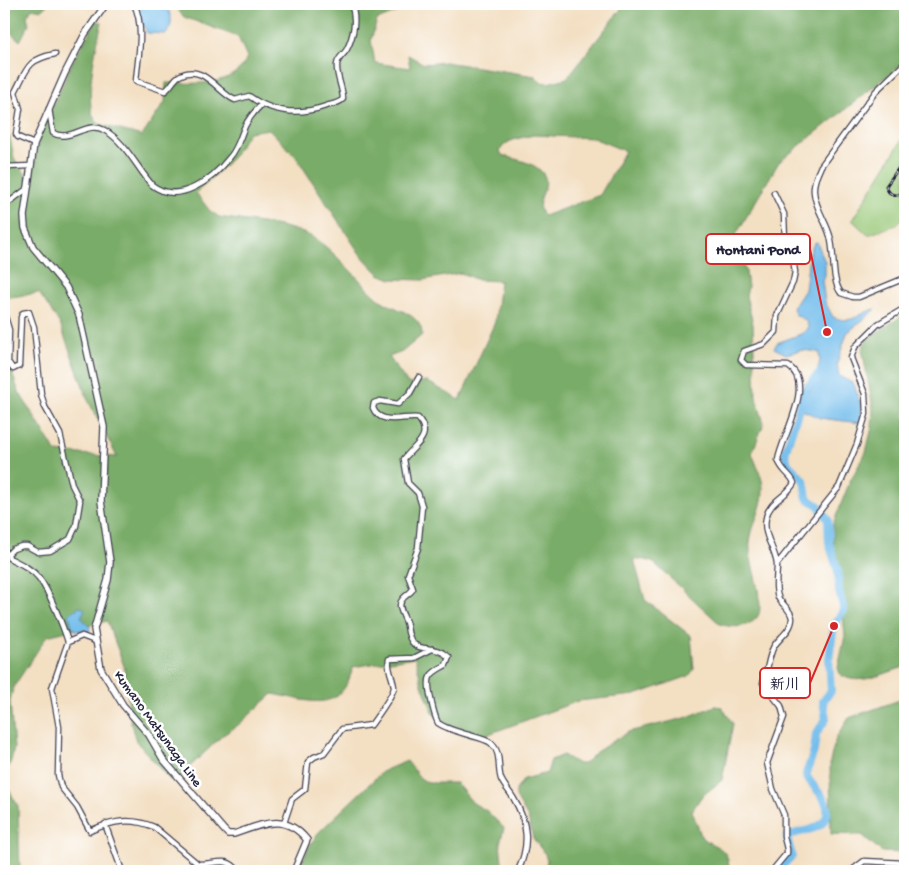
<svg xmlns="http://www.w3.org/2000/svg" width="909" height="875" font-family="'Gochi Hand','Klee One',sans-serif">
<style>
.green{fill:#97c776;stroke:#5c7458}
.forest{fill:#79ac67;stroke:#4e6751;fill-rule:evenodd}
.water{fill:#73bdec;stroke:#4a7094}
.lines{fill:none;stroke-linecap:round;stroke-linejoin:round}
.river{stroke:#73bdec;stroke-width:8}
.minor-casing{stroke:#413e4f;stroke-width:7}
.major-casing{stroke:#413e4f;stroke-width:8}
.minor{stroke:#fff;stroke-width:4.5}
.major{stroke:#fff;stroke-width:5.5}
.rail-casing{stroke:#22223b;stroke-width:3}
.rail{stroke:#fff;stroke-width:1;stroke-dasharray:4;stroke-linecap:butt}
.labels{text-anchor:middle;stroke-width:5;stroke-linejoin:round;paint-order:stroke}
.street-label{font-size:14px;fill:#22223b;stroke:#fff}
.leader{fill:none;stroke:#d62828;stroke-width:2}
.callout-dot{fill:#d62828;stroke:#fff;stroke-width:2}
.callout{fill:#fff;stroke:#d62828;stroke-width:2}
.callout-label{font-size:15px;text-anchor:middle;font-weight:bold;fill:#22223b}
</style>
<rect width="100%" height="100%" fill="#fff"/>
<filter id="ink" filterUnits="userSpaceOnUse"><feTurbulence type="fractalNoise" baseFrequency=".02" numOctaves="2"/><feDisplacementMap in="SourceGraphic" scale="10" xChannelSelector="R" yChannelSelector="G"/><feConvolveMatrix kernelMatrix="1 2 1 2 8 2 1 2 1" color-interpolation-filters="sRGB"/></filter>
<filter id="wash" filterUnits="userSpaceOnUse"><feTurbulence type="fractalNoise" baseFrequency=".0096" numOctaves="4" result="noise"/><feDisplacementMap in="SourceGraphic" scale="20" xChannelSelector="R" yChannelSelector="G"/><feGaussianBlur stdDeviation="1.12" result="paint"/><feColorMatrix in="noise" values="0 0 0 0 0 0 0 0 0 0 0 0 0 0 0 0 0 1.4 0 .05"/><feComposite in="paint" operator="in"/></filter>
<g filter="url(#wash)">
<rect width="100%" height="100%" fill="#f3dfc2"/>
<path class="green" d="M905 135V211L898 224 868 235 852 220Z"/>
<path class="forest" d="M13 4H48L42 10 32 8 27 16 29 24 20 41 9 31 4 30V5Z
M177 4H419L377 20 371 40 375 63 410 68 408 55 424 64 445 62 535 76 540 82 548 83 567 78 625 4H905V62L779 162 734 238 746 272 748 287 746 296 753 324 756 397 764 423 752 453C756 465 763 477 763 489 764 511 747 530 750 552 751 566 765 605 758 616 749 629 732 628 720 624L654 563 646 560 634 559 645 600 691 636 694 669 689 676 635 695 578 701 486 735 469 736 446 724 434 715 422 685 415 657 353 667C341 715 311 701 273 694L237 726 223 735 176 780 169 779 136 741 131 724 124 666 107 621 47 636 13 688 10 702 14 748 11 761 4 775V352L19 392 56 452 117 457 88 400 60 324 39 293 4 298V137H10L14 158 31 182 40 134 73 61 96 21 102 22C97 41 81 110 98 123 100 125 136 134 142 136L165 102 166 83C193 83 236 88 247 57L238 37 184 17 178 10ZM269 129 296 157 360 254 379 274 391 279 423 280 461 273 478 280 500 281 495 322 460 400 426 381 408 384 389 357 402 352 422 335C422 312 392 310 378 298 357 280 330 244 306 234 280 223 247 222 219 217L210 211 196 193 232 158 249 132ZM534 135 593 138 625 151 600 195 544 216C528 200 561 184 536 167 527 161 513 159 502 155L500 151C505 139 522 138 534 135Z
M905 314V667C886 672 857 688 840 674L838 668 845 636 840 585 833 563V524L850 481 866 452 872 427 873 408 862 349 868 338Z
M905 698V853L882 852 862 835 831 834 830 761 836 738 849 718Z
M715 706 722 707 733 724 722 780 701 797 692 811 702 838C717 849 729 846 729 871H544L547 861 545 854 533 838 528 818 516 797V790L524 779 547 773 551 760 563 755 578 764H584L596 752 628 732 685 718Z
M407 761 420 778 428 783H456L473 803 487 811 504 828 500 843 503 871H298L308 848 318 833 383 771Z
M4 781 18 806 20 871H4Z"/>
<path class="water" d="M148 4H165C172 15 174 24 166 34L147 33 137 11Z
M817 242 825 262V275L822 281 825 302 833 317C854 326 860 311 876 309L847 333 837 363 839 376 854 384 862 409 860 423 820 418 802 410 804 397 813 387 820 361 819 352 802 350 786 354 774 348 777 343 801 334 809 328 806 321 795 314 793 308 805 290 809 255 814 243Z
M79 607 85 609 81 617 90 627 89 633 85 630 77 631 72 627 69 614Z"/>
<g class="lines">
<path class="river" d="M777 871 792 856 787 837C796 829 821 834 827 815 831 798 810 787 806 774L814 751 816 734 826 719 823 701 831 691 829 659 834 626 843 611V606L839 591 838 571 829 543 828 520 819 506 807 498 804 480 788 464 785 453 805 390 821 371"/>
</g>
</g>
<g filter="url(#ink)">
<g class="lines">
<g class="minor-casing">
<path id="minor" d="M134 4C145 27 138 56 136 81L165 91C171 87 173 80 179 76 203 62 218 93 235 100L249 96C273 113 298 116 326 106 332 104 338 104 343 99 343 88 336 76 337 65 337 58 344 55 347 49 354 35 357 18 351 4
M905 63 876 91 821 166C817 175 813 183 814 192 815 208 826 221 830 236 835 253 831 280 841 293L853 297H859L905 278
M49 109 53 133C70 143 87 120 104 130 125 141 137 168 152 185 179 206 213 179 230 157 238 148 240 137 245 126 249 118 255 111 261 105
M34 144 18 137 16 134 20 109 15 92C28 67 27 60 55 54
M4 167 31 166
M4 206 28 188
M4 313 9 330 8 362 13 369 19 366 21 317 23 313 29 312 34 327 41 394 45 407 60 434 72 485 80 501 76 526 70 539 50 551 38 552 27 546H22L13 549 8 554 9 558C19 563 31 568 39 578 49 591 63 626 68 642L52 688 59 727 58 775 61 787 77 807 90 831C112 821 131 817 154 827L198 864C214 865 227 855 238 871
M419 377 410 393 398 404 380 401 374 403 373 408C380 426 404 416 418 418 434 437 413 446 404 459L408 483 418 493 422 506 418 548 408 575 413 589C410 594 405 595 402 600 396 607 406 618 407 626 411 660 431 640 449 657L446 665C441 668 433 671 430 677 426 684 434 715 438 723 452 733 484 737 491 743 502 753 497 767 501 779 504 786 510 792 514 799 528 823 530 845 518 871
M777 564 839 487 857 444 866 414 865 394 851 358 855 347 878 324 905 308
M68 642 82 636 95 641
M284 823 292 799 305 789 308 762 314 757 324 753 342 729 371 725C376 718 394 694 394 687 393 677 387 669 389 659L414 658 432 649
M105 824 122 871
M772 871 787 853V849L784 837V815L773 789 767 763 784 717 781 706 763 683C768 671 768 657 774 646 780 637 792 630 792 618 791 610 783 605 779 599 774 590 777 575 777 565 776 550 762 535 766 518 769 501 787 497 794 483 791 474 783 473 778 460 782 436 816 383 788 366L746 365 741 360 744 351 764 344 776 332 777 316 793 282 795 272 792 252 785 240 784 214 774 193
M851 871 864 861 905 863"/>
</g>
<g class="major-casing">
<path id="major" d="M106 4 85 34 65 73 34 144 24 216 25 228 33 247 66 287 79 315 104 427 101 501 110 562 108 580 94 629 101 669 123 705 149 735 163 759 224 830 228 834H234C263 824 285 812 307 840L294 871"/>
</g>
<use href="#minor" class="minor"/>
<use href="#major" class="major"/>
<g class="rail-casing">
<path id="rail" d="M905 159 886 186C888 193 891 195 899 195L905 189"/>
</g>
<use href="#rail" class="rail"/>
</g>
</g>
<g class="labels">
<g class="street-label">
<text transform="translate(159 728) rotate(54)" y="5">Kumano Matsunaga Line</text>
</g>
</g>
<path class="leader" d="M827 332L810 249M834 626L810 683"/>
<g class="callout-dot">
<circle cx="827" cy="332" r="5"/>
<circle cx="834" cy="626" r="5"/>
</g>
<g class="callout">
<rect x="706" y="234" width="104" height="30" rx="5"/>
<rect x="760" y="668" width="50" height="30" rx="5"/>
</g>
<g class="callout-label">
<text x="758" y="254">Hontani Pond</text>
<text x="785" y="689">新川</text>
</g>
<rect width="909" height="875" fill="none" stroke="#fff" stroke-width="20"/>
</svg>
